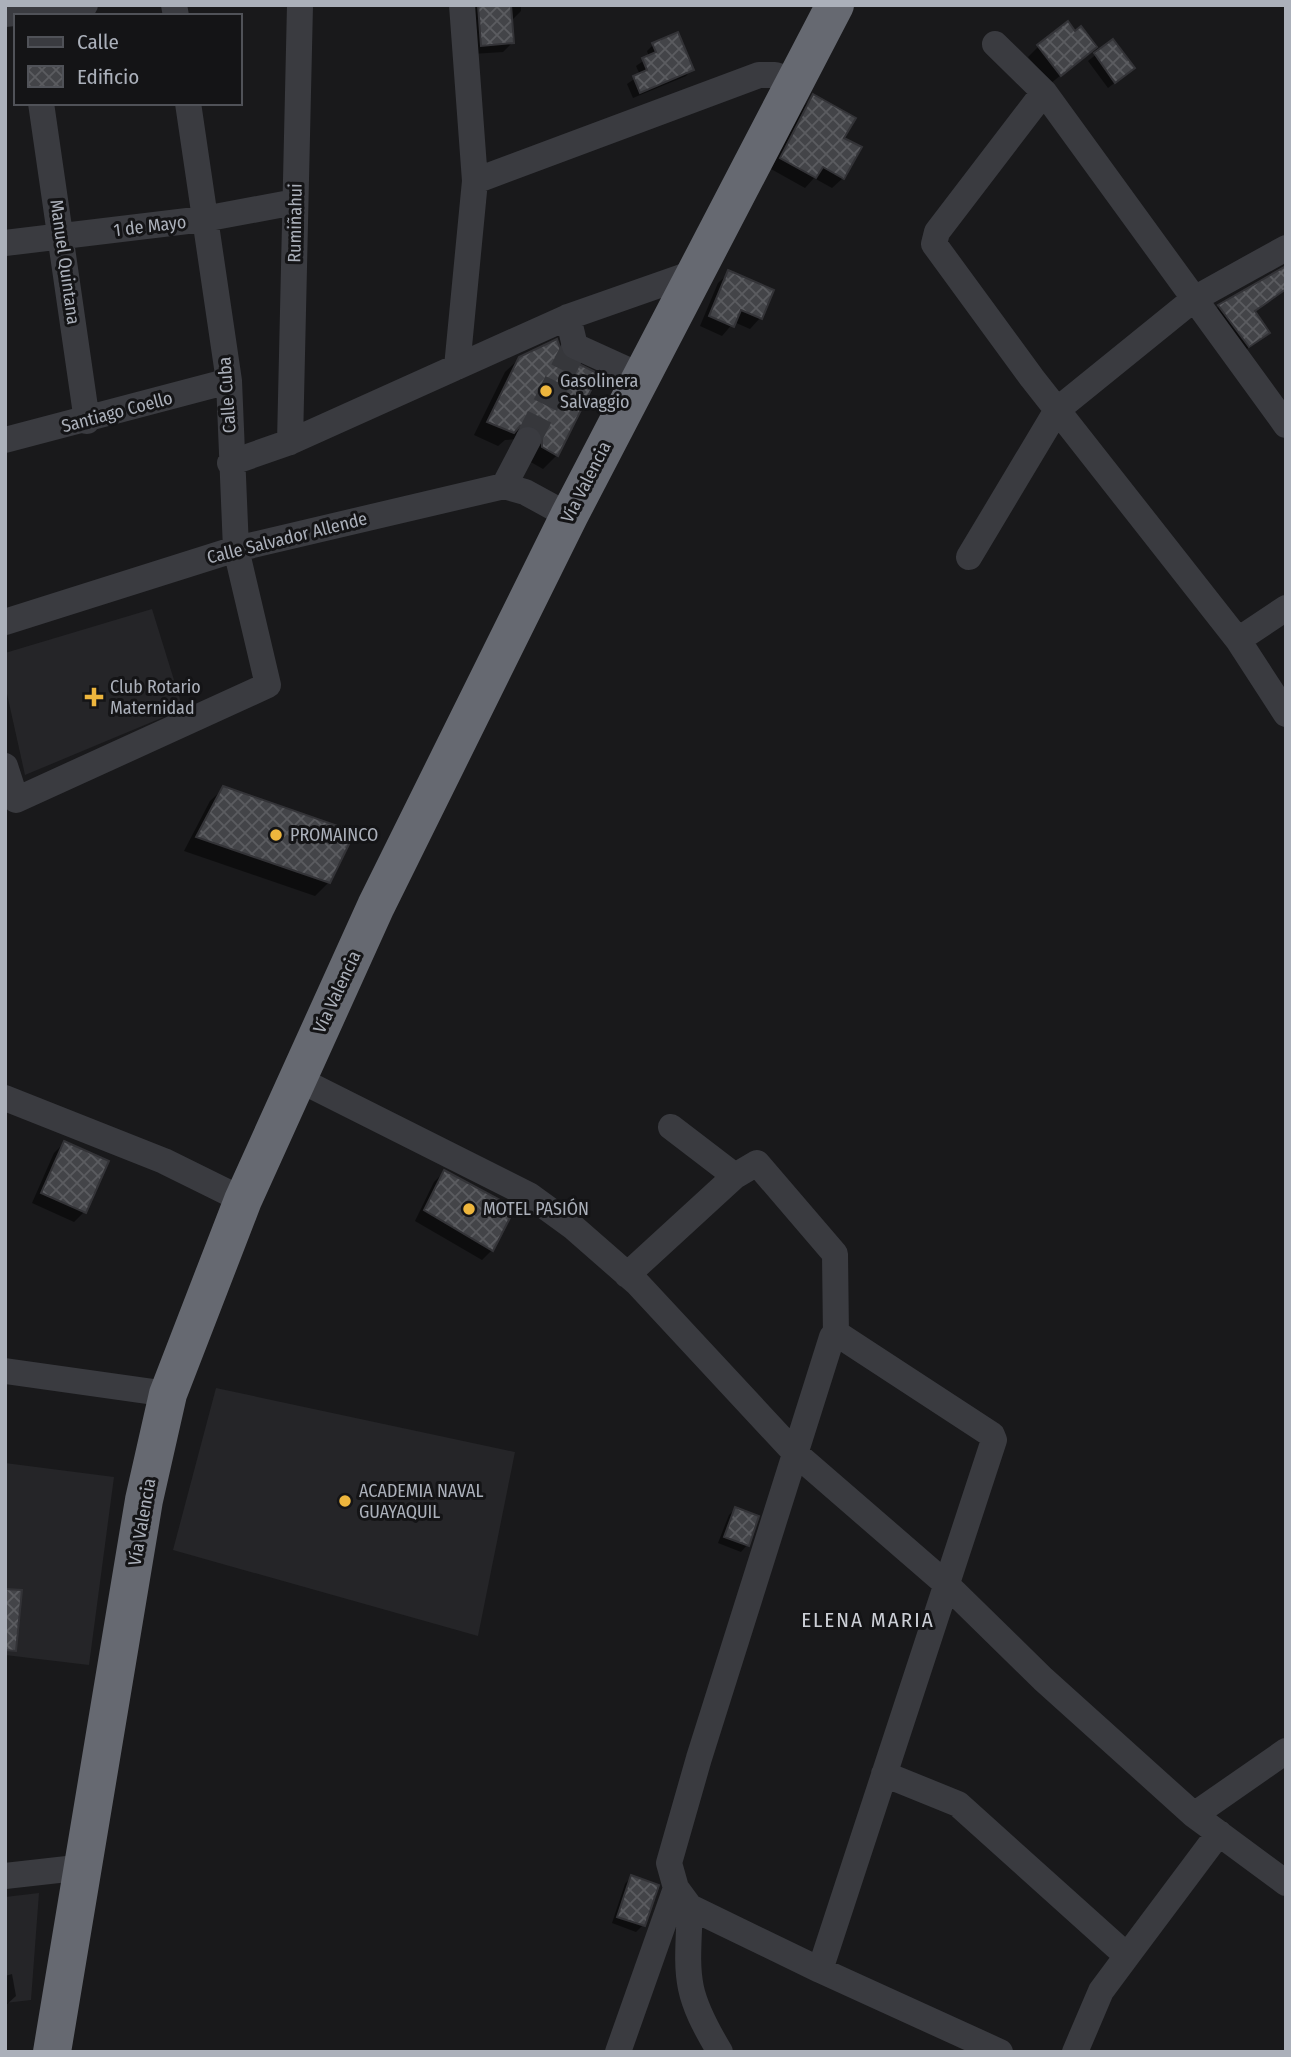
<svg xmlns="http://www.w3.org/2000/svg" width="1291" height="2057" font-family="'Fira Sans Condensed',sans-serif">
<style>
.built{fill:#252528}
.shadow{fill:#0007}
.building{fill:url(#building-cross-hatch);stroke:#333337;stroke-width:2}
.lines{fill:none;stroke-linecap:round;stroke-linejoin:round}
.minor-tunnel{stroke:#36373b;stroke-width:26;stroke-dasharray:26 13;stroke-linecap:butt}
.minor{stroke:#3a3b40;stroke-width:26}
.highway{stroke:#666971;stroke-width:38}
.poi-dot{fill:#eeb63d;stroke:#141416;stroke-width:2.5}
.labels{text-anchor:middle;stroke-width:6;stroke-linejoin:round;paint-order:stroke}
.street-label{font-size:18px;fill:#abb0ba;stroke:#141416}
.poi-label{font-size:18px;fill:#abb0ba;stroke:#141416;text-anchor:start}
.quarter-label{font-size:21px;letter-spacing:2px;fill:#cccfd6;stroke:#141416}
</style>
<defs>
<pattern id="building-cross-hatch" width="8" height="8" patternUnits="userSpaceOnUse" patternTransform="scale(1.75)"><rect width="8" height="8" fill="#434448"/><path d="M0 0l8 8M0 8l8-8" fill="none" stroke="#5b5c60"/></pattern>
</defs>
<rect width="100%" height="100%" fill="#19191b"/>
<path class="built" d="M152 609 183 709 25 775 5 685V653Z
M216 1388 515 1452 478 1636 173 1550Z
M5 1463 114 1477 89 1665 5 1655Z
M39 1893 31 2000 5 2003V1897Z"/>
<path class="shadow" d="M466 5H521V11L512 20V43L503 52 472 54Z
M1113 41 1126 74 1108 88 1088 61Z
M653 45 692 69 686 76 633 98 627 84 640 75 636 66 649 57 647 51Z
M1038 47H1095L1050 84 1028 57Z
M814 96 842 138 843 178 832 188 814 178 805 188 771 169 804 106Z
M729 273 772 291 760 318 750 329 734 322 722 336 700 326 718 283Z
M1286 289 1254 312 1268 332 1238 356 1209 316 1219 306Z
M520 358H562L557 455 543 469 529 461 520 439 505 440 498 446 474 435 505 372Z
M224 788 329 882 315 896 184 851 210 801Z
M64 1143 84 1212 74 1222 32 1203 54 1153Z
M444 1172 492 1250 482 1260 415 1221 434 1182Z
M735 1509 747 1545 741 1552 718 1543 729 1515Z
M631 1877 643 1925 636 1932 612 1923 625 1884Z
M12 1974 16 1996 5 2006V1976Z"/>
<path class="building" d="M478 5H511L514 43 481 46Z
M1068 21 1075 31 1081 26 1097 47 1061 76 1037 45Z
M678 32 694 70 640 93 633 76 647 70 642 58 656 52 652 43Z
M1113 39 1135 68 1115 83 1094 53Z
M813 94 856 118 844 138 862 147 844 179 823 167 816 178 780 158Z
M1286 266V289L1255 311 1270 333 1249 347 1218 305Z
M728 270 774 290 762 319 741 310 734 327 709 316Z
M557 339 563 356 599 374 558 456 542 447V432L535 426H520L514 433 487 422 519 357Z
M223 786 355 832 330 883 196 837Z
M64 1141 109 1161 86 1213 41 1193Z
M444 1170 515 1208 493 1251 424 1210Z
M735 1507 759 1516 749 1546 724 1537Z
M5 1589 22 1590 16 1651 5 1650Z
M631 1875 659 1885 645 1926 617 1917Z"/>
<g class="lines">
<path class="minor-tunnel" d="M528 440 575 346"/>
<path class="minor" d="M174 5 176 16
M5 14 85 5
M995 44 1044 92 1286 425
M1044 92 937 232 934 244 1032 378 1238 640 1286 714
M41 103 87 421
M475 181 759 75H775L796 81
M5 243 204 219 295 202
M568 317 575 346 641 376
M457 367 475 181 462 5
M5 440 229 381
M290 442 300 5
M230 463 290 442 568 317 699 271
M504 486 528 440
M969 557 1057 410 1194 299 1286 248
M5 622 236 549 504 486 525 492 569 516
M1238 640 1286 608
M5 766 16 800 268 685 236 549 229 381 188 103
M298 1079 529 1195 573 1227 637 1283 795 1453 945 1583 1043 1679 1194 1815 1286 1883
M5 1098 164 1161 243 1200
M671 1127 735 1176 757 1163 835 1254 836 1336
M627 1275 735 1176
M5 1371 168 1394
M884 1774 958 1804 1127 1956 1219 1833
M1194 1815 1286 1751
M5 1876 85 1867
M690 1907 676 1888 669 1863 699 1758 832 1337 839 1335 992 1435 994 1440 820 1970
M618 2052 676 1888
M720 2052C683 1990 687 1978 690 1907L820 1970 1000 2052
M1075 2052 1101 1991 1127 1956"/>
<path class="highway" d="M52 2052 144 1500 168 1394 243 1200 376 906 569 516 835 5"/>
</g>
<g class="poi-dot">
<circle cx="546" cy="391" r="7"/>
<path d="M90.5 686.5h7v7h7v7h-7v7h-7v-7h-7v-7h7z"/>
<circle cx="276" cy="835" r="7"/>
<circle cx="469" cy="1209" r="7"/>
<circle cx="345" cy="1501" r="7"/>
</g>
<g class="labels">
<g class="street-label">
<text transform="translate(295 223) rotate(-89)" y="6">Rumiñahui</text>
<text transform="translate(150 226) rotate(-7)" y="6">1 de Mayo</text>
<text transform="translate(65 262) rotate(82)" y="6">Manuel Quintana</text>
<text transform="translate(227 395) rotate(-94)" y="6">Calle Cuba</text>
<text transform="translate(117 412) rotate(-15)" y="6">Santiago Coello</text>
<text transform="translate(586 482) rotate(-63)" y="6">Vía Valencia</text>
<text transform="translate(287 538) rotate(-14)" y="6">Calle Salvador Allende</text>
<text transform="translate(337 992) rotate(-65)" y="6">Vía Valencia</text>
<text transform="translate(142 1522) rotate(-80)" y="6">Vía Valencia</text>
</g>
<g class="poi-label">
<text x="560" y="387">Gasolinera<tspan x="560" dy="21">Salvaggio</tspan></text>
<text x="110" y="693">Club Rotario<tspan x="110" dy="21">Maternidad</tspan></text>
<text x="290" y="841">PROMAINCO</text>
<text x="483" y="1215">MOTEL PASIÓN</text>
<text x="359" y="1497">ACADEMIA NAVAL<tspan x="359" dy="21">GUAYAQUIL</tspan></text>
</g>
<g class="quarter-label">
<text x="868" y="1627">ELENA MARIA</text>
</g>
</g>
<rect width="1291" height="2057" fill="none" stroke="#abb0ba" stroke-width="14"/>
<rect x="14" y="14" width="228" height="91" fill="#141416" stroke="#505258" stroke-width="2"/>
<rect x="28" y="37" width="35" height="10" fill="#3a3b40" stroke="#505258" stroke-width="2"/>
<text x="77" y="49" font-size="21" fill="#abb0ba">Calle</text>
<rect x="28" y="66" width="35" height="21" fill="url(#building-cross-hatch)" stroke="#505258" stroke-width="2"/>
<text x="77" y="84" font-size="21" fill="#abb0ba">Edificio</text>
</svg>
